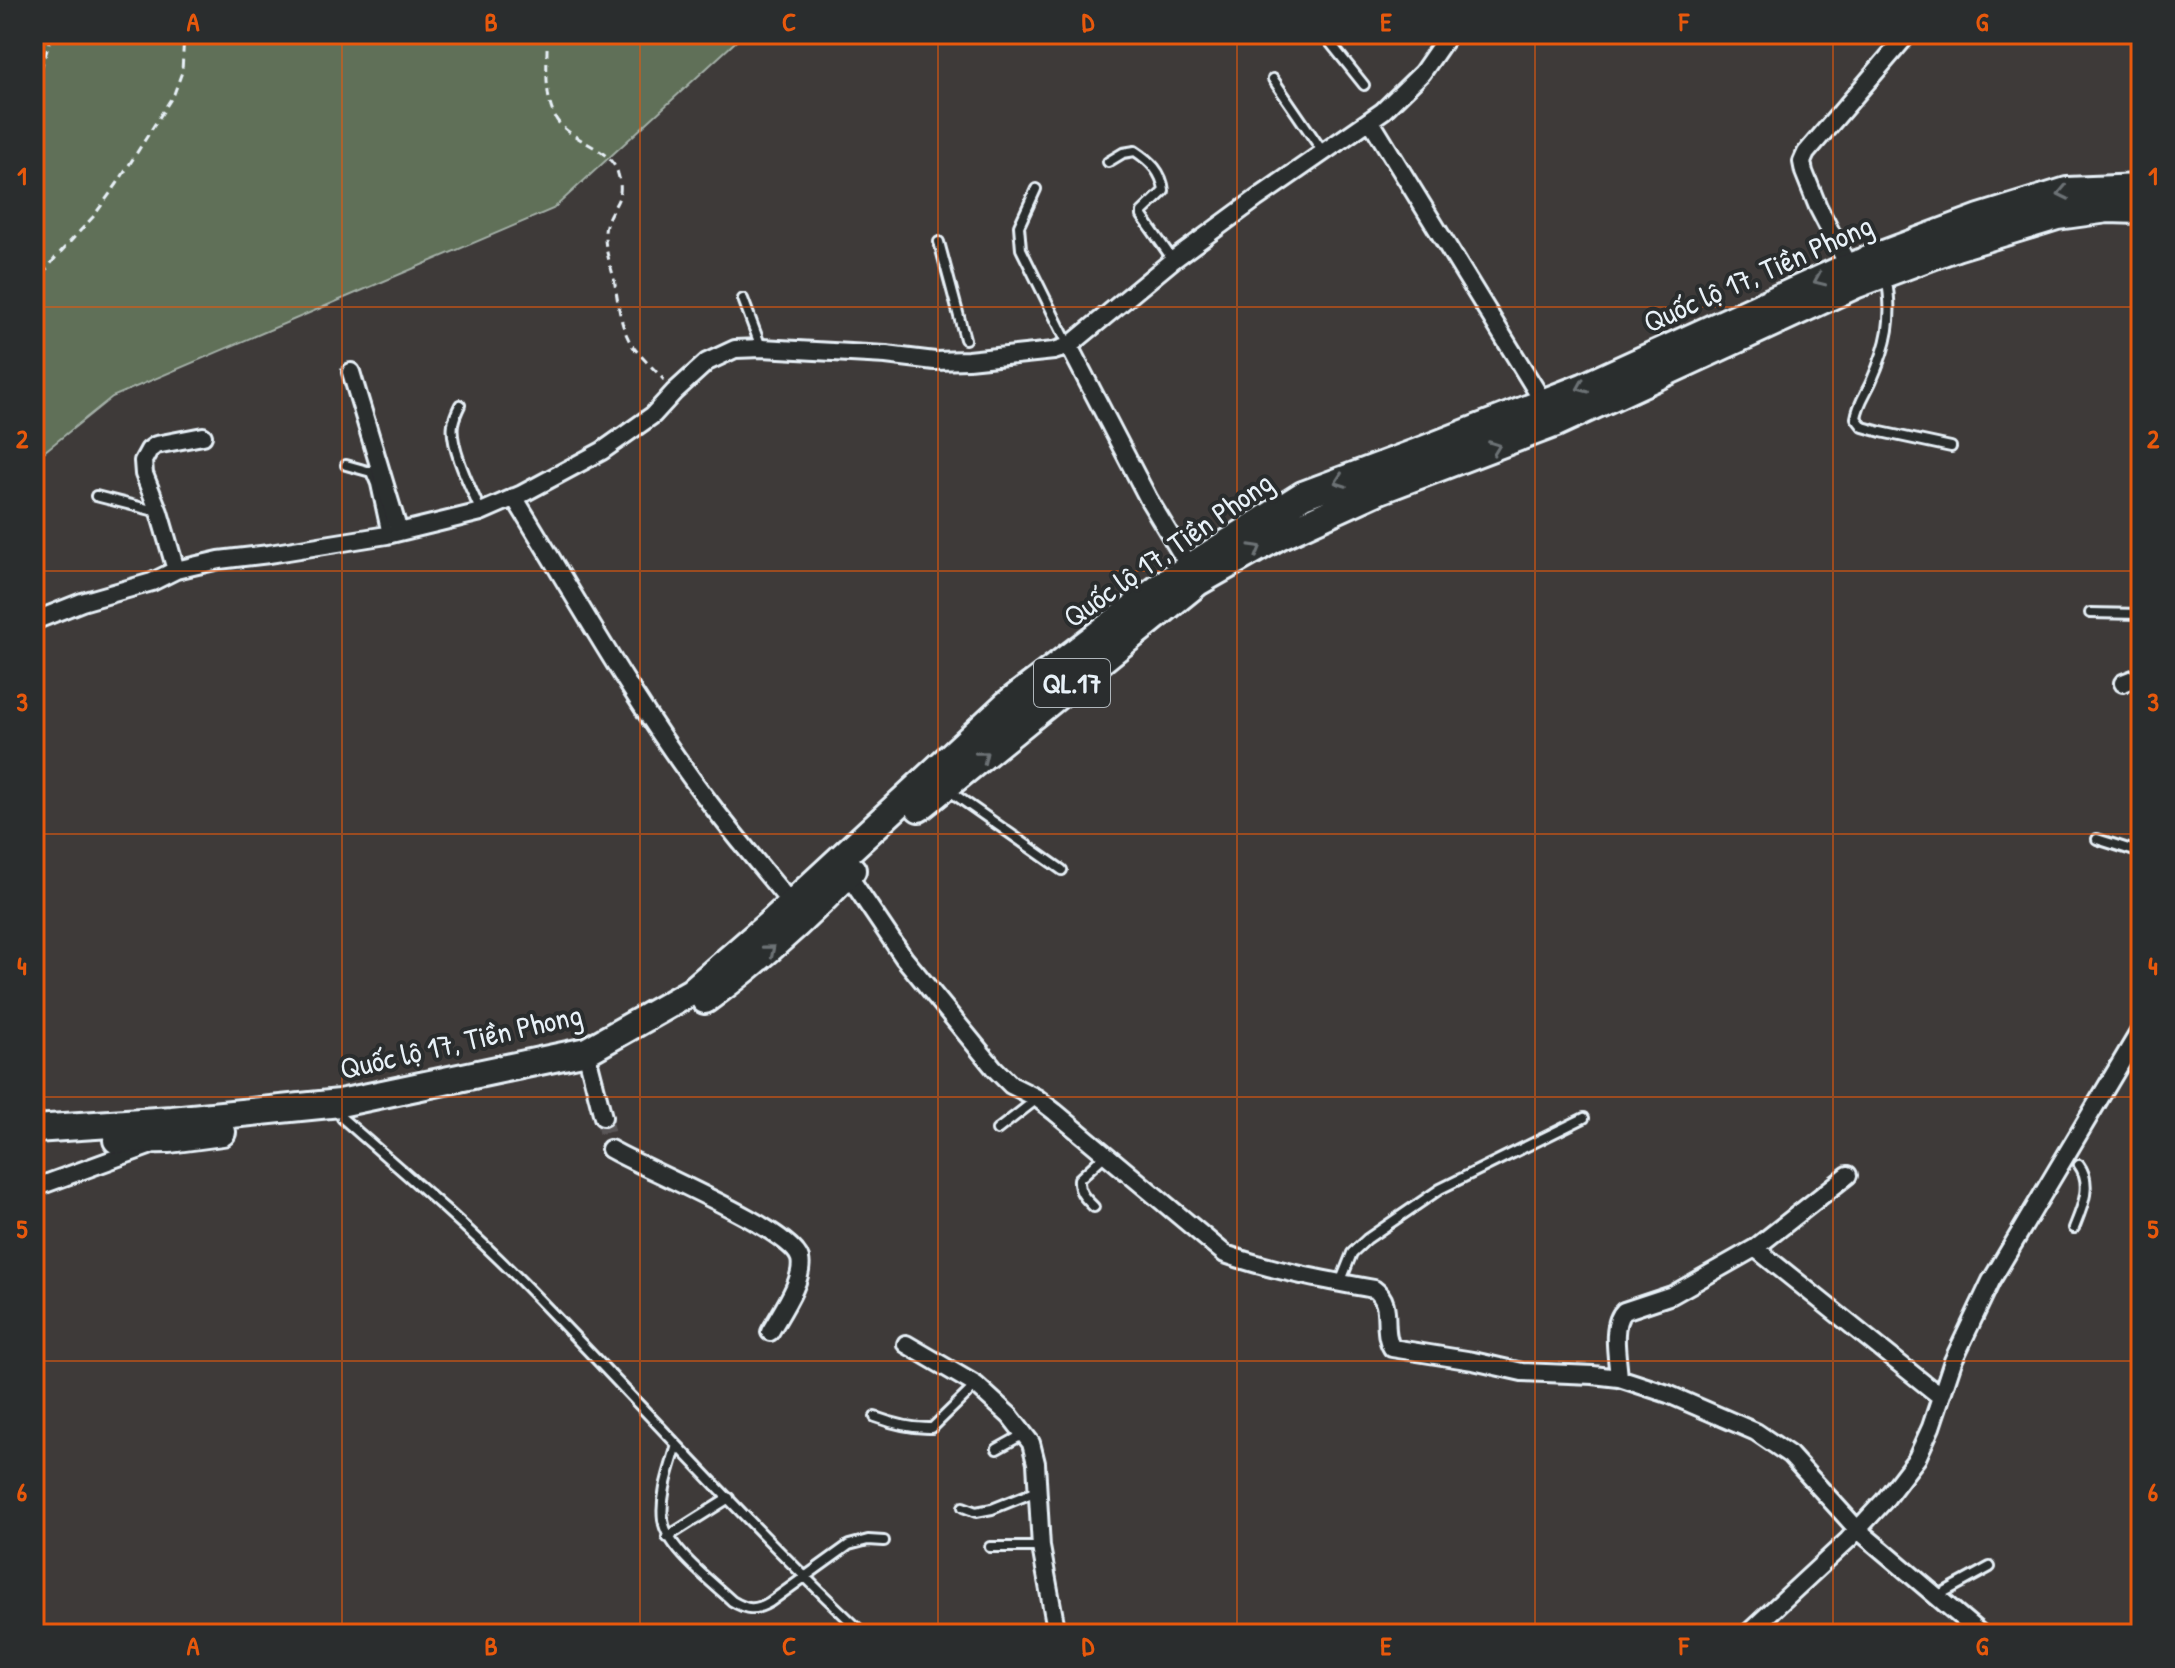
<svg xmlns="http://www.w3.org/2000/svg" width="2175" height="1668" font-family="'Patrick Hand',sans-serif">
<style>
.green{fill:#607058;stroke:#a4b0a8;stroke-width:2}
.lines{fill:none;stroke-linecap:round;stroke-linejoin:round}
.minor-tunnel{stroke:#585556;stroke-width:16;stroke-dasharray:16 8;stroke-linecap:butt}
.service-casing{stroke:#e8f1f8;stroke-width:14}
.minor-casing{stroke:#e8f1f8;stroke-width:22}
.trunk-casing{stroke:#e8f1f8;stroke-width:32}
.path{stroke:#e8f1f8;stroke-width:3;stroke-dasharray:8 6;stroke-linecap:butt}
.service{stroke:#2a2d2e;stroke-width:8}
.minor{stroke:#2a2d2e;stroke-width:16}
.trunk{stroke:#2a2d2e;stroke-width:26}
.oneway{stroke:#6c7275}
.grid{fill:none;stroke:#e8590c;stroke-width:2;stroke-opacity:0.55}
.labels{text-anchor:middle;stroke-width:8;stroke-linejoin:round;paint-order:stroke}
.shield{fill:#2a2d2e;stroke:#afb6bb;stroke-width:2}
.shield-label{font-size:28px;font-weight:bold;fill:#e8f1f8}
.street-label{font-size:30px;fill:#e8f1f8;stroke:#2a2d2e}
.neatline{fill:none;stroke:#e8590c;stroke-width:3}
.grid-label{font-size:26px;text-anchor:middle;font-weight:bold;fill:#e8590c}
</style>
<rect width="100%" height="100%" fill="#3e3a39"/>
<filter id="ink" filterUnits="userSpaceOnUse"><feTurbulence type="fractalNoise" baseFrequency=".0125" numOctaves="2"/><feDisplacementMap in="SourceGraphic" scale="16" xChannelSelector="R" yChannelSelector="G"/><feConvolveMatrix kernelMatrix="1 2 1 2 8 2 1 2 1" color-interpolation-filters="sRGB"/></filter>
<g filter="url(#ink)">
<path class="green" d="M34 34H744L553 209 112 397 34 460Z"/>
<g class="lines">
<path class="minor-tunnel" d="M603 1117 610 1149"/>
<g class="service-casing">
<path id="service" d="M1328 40 1364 85
M1273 79 1323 152
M1108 162 1123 153 1135 151C1150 161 1162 172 1164 191L1142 212V216L1173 260
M1036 189 1019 226 1021 249 1069 346
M939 242 965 339
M1886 276C1894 318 1888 344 1871 382 1865 395 1858 404 1856 418L1863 427 1881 432 1951 447
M743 299 761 347
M460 405C457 411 454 418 453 424 449 446 472 491 481 512
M346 465 371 472 376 484 387 535
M96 496 159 512
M2090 613 2141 614
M948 790 1062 870
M2097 839 2141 853
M342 1118C405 1173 468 1227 526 1286 639 1402 746 1523 864 1634
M997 1130 1037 1099
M1094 1207C1085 1198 1078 1192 1079 1179L1105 1155
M2074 1228C2082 1208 2093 1184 2079 1165
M1340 1283 1352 1253 1367 1239 1440 1189 1584 1118
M875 1417C894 1424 912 1429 932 1428L976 1385
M677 1445C670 1469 660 1495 663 1520 667 1549 711 1581 732 1601 747 1610 755 1611 770 1602L849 1545 868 1540 884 1541
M997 1449 1024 1434
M963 1507 976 1512 992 1509 1037 1491
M667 1537 729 1498
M990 1547H1040
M1937 1596 1990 1567"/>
</g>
<g class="minor-casing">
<path id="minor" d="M1370 120 1547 408
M1853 275 1818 207 1804 172 1802 162 1806 153 1908 34
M1069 346 1149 500 1193 573
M351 372 399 532
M514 497C577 599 636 706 709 802 737 839 768 875 797 911
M176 570 159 512 144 474 143 461 149 450 156 445 203 436
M34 621 82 602 152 582 176 570 219 560 269 554 387 535 481 512 522 494 602 451 653 415 674 392 707 362 735 349 762 348 886 355 935 361 968 360 1054 351 1069 346 1173 260 1256 199 1383 111 1422 73 1449 34
M2123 683 2141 676
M848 875 904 958 994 1068 1011 1085 1037 1098 1055 1112 1225 1254C1274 1271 1323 1280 1374 1289 1395 1304 1380 1328 1392 1348L1473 1361 1522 1372 1593 1375 1619 1378 1668 1394 1756 1432 1790 1455 1857 1529 1981 1634
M589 1063 603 1117
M610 1149C642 1168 792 1229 800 1259 805 1279 780 1314 770 1332
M1848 1175 1755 1248 1941 1397
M34 1188 149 1146
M906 1344 976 1385 1010 1416 1031 1443 1036 1463 1041 1547 1057 1634
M1619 1378C1618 1360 1610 1324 1624 1311L1672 1295 1755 1248
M1747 1634 1848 1540 1884 1501 1917 1458 1931 1427 1953 1361 1991 1281 2141 1029"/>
</g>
<g class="trunk-casing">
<path id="trunk" d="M919 808 1198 582 1279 536 1382 489 1556 423 1857 284 1956 247 2057 216 2108 209 2141 210
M705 1000C759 961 806 918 852 870
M34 1129 172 1120 340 1103 587 1051 691 992 774 920 1007 704 1168 581 1303 495 1418 452 1583 387 1836 272 1980 218 2067 191 2141 188
M117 1140 169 1139 222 1132"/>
</g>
<path class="path" d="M547 34C548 60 542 102 559 123 576 143 611 148 618 174 626 201 611 205 606 225 602 243 610 262 614 279 618 300 619 320 628 338 634 352 654 368 664 380
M34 82 39 75 52 34
M34 286 56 257 93 217 117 184 174 94 182 72 184 34"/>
<use href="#service" class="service"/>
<use href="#minor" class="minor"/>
<use href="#trunk" class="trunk"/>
</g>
<defs><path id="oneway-chevron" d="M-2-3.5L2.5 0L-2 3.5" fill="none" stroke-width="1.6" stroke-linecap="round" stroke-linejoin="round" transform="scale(2)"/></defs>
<g class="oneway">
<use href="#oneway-chevron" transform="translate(2063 193) rotate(168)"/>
<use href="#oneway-chevron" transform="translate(1819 280) rotate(156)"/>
<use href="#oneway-chevron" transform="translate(1582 387) rotate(157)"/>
<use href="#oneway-chevron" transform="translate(1495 447) rotate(-21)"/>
<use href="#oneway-chevron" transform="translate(1340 481) rotate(160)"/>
<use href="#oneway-chevron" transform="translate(1256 549) rotate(-30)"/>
<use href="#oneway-chevron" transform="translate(983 756) rotate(-39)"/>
<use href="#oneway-chevron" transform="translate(770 950) rotate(-40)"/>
</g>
</g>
<path class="grid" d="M342 34V1634M640 34V1634M938 34V1634M1237 34V1634M1535 34V1634M1833 34V1634M34 307H2141M34 571H2141M34 834H2141M34 1097H2141M34 1361H2141"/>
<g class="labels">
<rect class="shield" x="1034" y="659" width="76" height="48" rx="6"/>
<g class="shield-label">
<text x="1072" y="693">QL.17</text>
</g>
<g class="street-label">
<text transform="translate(1758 274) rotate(-24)" y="10">Quốc lộ 17, Tiền Phong</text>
<text transform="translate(1168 550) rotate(-35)" y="10">Quốc lộ 17, Tiền Phong</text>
<text transform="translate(461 1042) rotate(-13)" y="10">Quốc lộ 17, Tiền Phong</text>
</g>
</g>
<rect width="2175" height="1668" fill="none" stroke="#2a2d2e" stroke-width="88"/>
<rect x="44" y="44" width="2087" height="1580" class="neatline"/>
<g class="grid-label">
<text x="193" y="31">A</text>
<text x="491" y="31">B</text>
<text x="789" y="31">C</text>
<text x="1088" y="31">D</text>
<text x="1386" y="31">E</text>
<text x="1684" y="31">F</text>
<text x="1982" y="31">G</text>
<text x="22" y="185">1</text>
<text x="2153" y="185">1</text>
<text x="22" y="448">2</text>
<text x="2153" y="448">2</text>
<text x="22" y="711">3</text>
<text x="2153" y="711">3</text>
<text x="22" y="975">4</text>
<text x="2153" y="975">4</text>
<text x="22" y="1238">5</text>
<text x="2153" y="1238">5</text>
<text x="22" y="1501">6</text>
<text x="2153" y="1501">6</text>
<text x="193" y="1655">A</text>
<text x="491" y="1655">B</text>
<text x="789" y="1655">C</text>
<text x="1088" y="1655">D</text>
<text x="1386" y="1655">E</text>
<text x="1684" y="1655">F</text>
<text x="1982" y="1655">G</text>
</g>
</svg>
